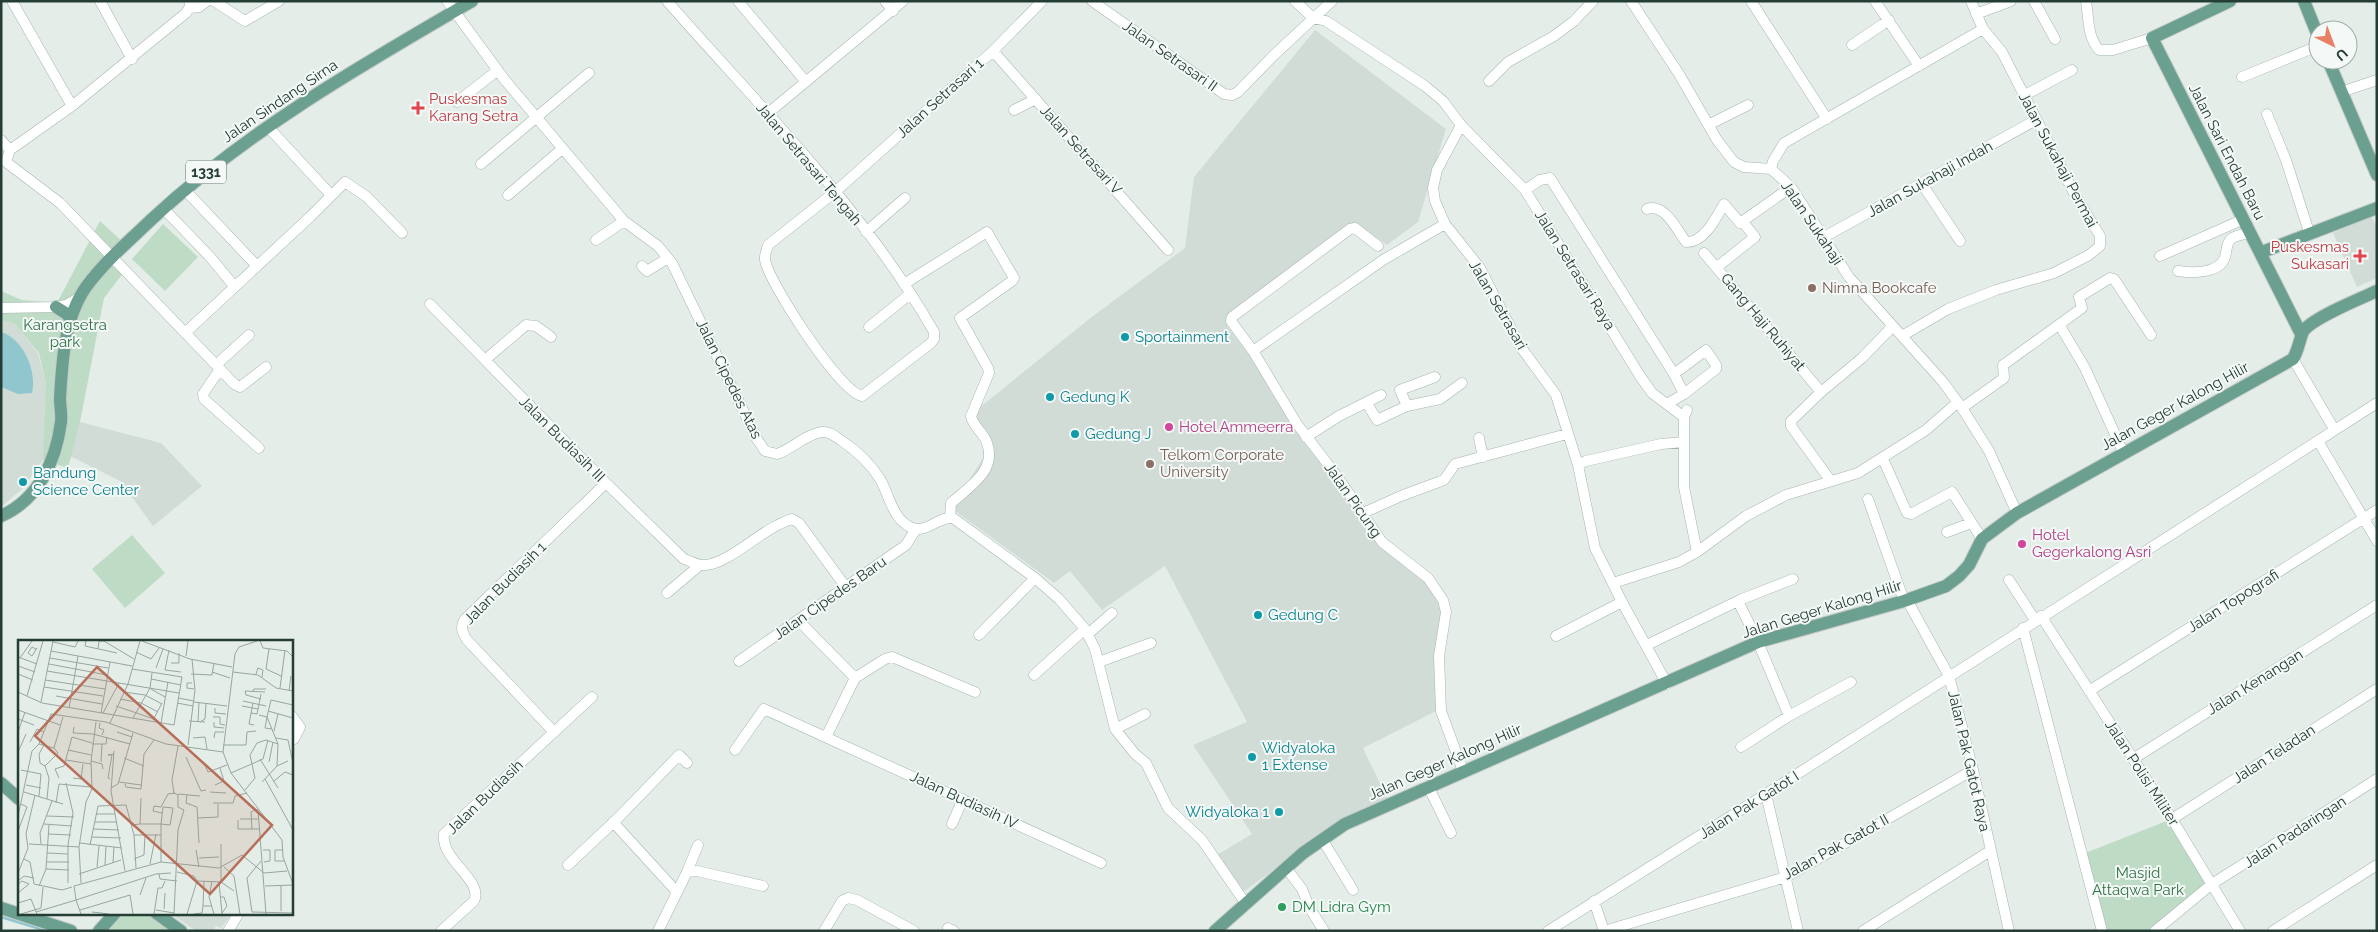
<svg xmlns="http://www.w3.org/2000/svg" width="2378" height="932" font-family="Raleway,sans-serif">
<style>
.built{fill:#d2dcd7}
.green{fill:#bedcc5}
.water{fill:#90c7ce}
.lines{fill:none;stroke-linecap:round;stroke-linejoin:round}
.stream{stroke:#90c7ce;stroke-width:2.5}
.minor-casing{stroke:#a7b5af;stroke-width:11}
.major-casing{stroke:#c2c9c6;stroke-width:14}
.minor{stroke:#fff;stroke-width:10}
.major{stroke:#6b9f8f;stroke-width:12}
.health-dot{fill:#e0444e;stroke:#f4f9f7;stroke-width:2}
.education-dot{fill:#8d6e63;stroke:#f4f9f7;stroke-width:2}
.culture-dot{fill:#0f9aa8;stroke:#f4f9f7;stroke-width:2}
.hotel-dot{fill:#d1479c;stroke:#f4f9f7;stroke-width:2}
.leisure-dot{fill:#2e9e5b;stroke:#f4f9f7;stroke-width:2}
.labels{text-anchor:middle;stroke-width:4;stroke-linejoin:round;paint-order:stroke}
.shield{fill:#f4f9f7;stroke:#62756f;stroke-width:1}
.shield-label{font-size:14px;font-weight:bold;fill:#243d35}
.street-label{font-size:15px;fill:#243d35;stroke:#f4f9f7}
.health-label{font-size:15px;fill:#be3a42;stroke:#f4f9f7;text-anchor:start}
.education-label{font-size:15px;fill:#785e54;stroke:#f4f9f7;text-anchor:start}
.park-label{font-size:15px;fill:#317247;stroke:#f4f9f7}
.culture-label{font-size:15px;fill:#0d838f;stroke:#f4f9f7;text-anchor:start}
.hotel-label{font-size:15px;fill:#b23c85;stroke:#f4f9f7;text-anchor:start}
.leisure-label{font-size:15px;fill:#27864d;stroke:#f4f9f7;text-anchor:start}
.inset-road{fill:none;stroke:#97a7a0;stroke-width:1}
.view{fill:#b86f5a;fill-opacity:0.15;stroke:#b86f5a;stroke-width:2.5}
.inset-edge{fill:none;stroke:#243d35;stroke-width:2.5}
</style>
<rect width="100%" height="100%" fill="#e4ede8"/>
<path class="built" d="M1315 30 1446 129 1418 222 1387 245 1356 223 1227 317V326L1249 355 1302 440 1333 478 1382 549 1401 560 1424 581 1443 610 1438 710 1363 748 1387 798 1335 824 1242 893 1217 855 1252 834 1193 745 1247 722 1165 566 1102 610 1070 571 1054 583 951 508 989 449 969 416 1093 316 1185 248 1194 177Z
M2371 215 2377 228V278L2357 287 2333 233Z
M1 320 14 323 38 353 46 385V433L43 460 22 489 1 507Z
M80 422 161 443 202 486 153 526 120 481 70 456Z
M170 913H233L221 928 216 926 213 931H196Z"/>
<path class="green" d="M100 221 125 244 110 258 124 272 104 298 80 422 68 468 43 460 46 385 39 353 14 323 1 320V291L22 300 57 303Z
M163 224 198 257 165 291 132 259Z
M132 535 165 573 125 608 92 569Z
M2169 820 2211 883 2151 931H2103L2083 854Z
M120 913H146L169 931H109Z"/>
<path class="water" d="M1 332C24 339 37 372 32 393L18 394 1 387Z"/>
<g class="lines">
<path class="stream" d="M1 917 37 928
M39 929 45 931"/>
<g class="minor-casing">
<path id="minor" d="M12 1 72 106
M100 1 132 59
M214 1 245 21 279 1
M447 1 504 79 624 221 658 246 672 263 757 439 765 451 777 454C792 449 806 434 822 432 830 431 836 437 842 441 857 451 870 463 880 479 889 494 892 518 910 527 926 535 938 516 953 518L1035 578 1059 599 1085 629 1095 649 1115 729 1135 754 1146 763 1168 808 1202 840 1246 904
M667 1C760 107 864 209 934 332V339L931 343 862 396C840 392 769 283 765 260 764 255 767 250 768 245L835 192 993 51 1042 1
M738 1 806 82
M885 1 893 11
M1092 1 1224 94 1232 95 1238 92 1274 55 1332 1
M1295 1 1313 18 1326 21 1425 86 1443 101 1461 125 1525 190 1640 376 1652 393 1684 417
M1631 1 1679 74 1717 140 1734 162 1744 167 1771 169 1791 187 1849 277 1943 382 1962 408 1989 451 2017 513
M1751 1 1827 119
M1875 1 1919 66
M2034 1 2055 39
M2086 1C2089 19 2087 36 2099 50H2113L2152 38
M190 8 199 7 207 1
M1976 14 2011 1
M1852 45 1889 20
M993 51 1168 250
M2242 77 2318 46
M1489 81 1508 62 1554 36 1574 21 1593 1
M2341 92 2377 80
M2023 96 2072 70
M457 102 498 70
M1014 110 1036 99
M767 114 903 1
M2267 114 2286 160 2309 232
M1461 125 1437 170 1433 188 1435 201 1445 224 1480 268 1520 346 1556 395 1578 465 1595 548 1622 602 1667 684
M1708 125 1748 105
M268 127 331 195
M1 140 10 150
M6 162 60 203 220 369 203 394 204 399 259 448
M6 162 10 150 72 106 186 13 191 5 189 1
M481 164 589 73
M1771 169 1773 161 1784 143 1983 29
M1922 184 1960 241
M185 190 257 266
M1525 190 1540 180 1550 178 1674 374 1706 350 1716 365V369L1684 394 1667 404
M508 195 562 149
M164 209 211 258 234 286
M1647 209C1665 203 1677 230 1686 242 1704 243 1716 218 1724 204L1740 223 1791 187
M866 232 905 198
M1824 237 2036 120
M596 240 624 221
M1378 246 1355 228 1350 229 1232 317 1231 321 1253 351 1297 424 1337 476 1382 542 1428 578 1443 600 1446 612 1439 656 1441 711 1463 771
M1704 253 1821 392
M2160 256 2244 219
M642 266 647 271 668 258
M1717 267 1755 237 1742 221
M2178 271C2191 273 2220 274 2225 257 2227 251 2226 243 2231 239 2236 235 2245 234 2250 233
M904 284 987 232 1014 278 1012 281 960 318 988 368 989 373 971 416C973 427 984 433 987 443 997 471 969 487 951 503L950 517
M430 304 606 483 684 559C691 561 698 566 706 565 730 563 764 527 792 519L799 523 845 586
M1 308 56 307 66 305 80 297
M2060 326 2085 368 2124 454
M869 327 910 294
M185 333 310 217 345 182 367 197 402 233
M1902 336 1948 309 1996 290 2054 273 2089 255 2100 246V236L2074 193 2002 52 1983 29 1971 1
M1253 351 1383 260 1445 224
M2293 359 2334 429
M485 360 526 325 536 326 551 337
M216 365 249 335
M220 369 234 384 240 387 266 367
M1674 374 1684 394
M1366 402 1377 420 1407 406 1440 399 1462 383
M1407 406 1400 390 1435 377
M1962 408 2004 378 2003 365 2082 308 2079 297 2110 278 2114 279 2151 335
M1687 410 1684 417V487L1697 552
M1306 437 1339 416 1381 395
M1479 438 1483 457
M2318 441 2377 541
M1883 459 1907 513 1911 514 1952 492 1982 539
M1578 465 1586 461 1661 444 1684 442
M1830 480 1791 426V421L1821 392 1862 358 1893 326
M1868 499 1904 601
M1363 513 1401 496 1444 480 1455 464 1567 434
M1947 532 1971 523
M2009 580 2035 620
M1613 583 1679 562 1697 552 1746 516 1786 495 1858 473 1926 430 1958 402
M667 593 700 565
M1907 600 1949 676 1973 770 2009 931
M1738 601 1758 642 1789 716
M2041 616 2172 819 2240 931
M799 621 855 678 826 737
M2023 628 2102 931
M1088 634 1112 613
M979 635 1035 578
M1556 636 1622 602
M1647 645 1742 599 1793 579
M739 661 906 545 916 529
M1099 662 1151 643
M1034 675 1085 629
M855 678 885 659 892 657 975 692
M2089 691 2377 510
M291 715 300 727 294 739
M1115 729 1145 714
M553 731 467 640C462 632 460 627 465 619L606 483
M1741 747 1789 716 1851 682
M735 750 764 709 1101 863
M2133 759 2377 605
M1428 786 1451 833
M1766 794 1798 931
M2172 819 2377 689
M613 822 677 892
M952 824 963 799
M1322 839 1353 890
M568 865 618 818 679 755 687 763
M1286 868 1302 889 1309 907 1324 931
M687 872 697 871 763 886
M1594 901 1604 931 1786 877 1973 770
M948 928 954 931
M228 931 239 913
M441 931 474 901C484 880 440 860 444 834L592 697
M658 931 687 872 698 845
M824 931 842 901 848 898 857 900 914 931
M1548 931 1766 794 2377 403
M1863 931 1990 851
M2155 931 2212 884 2377 779
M2273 931 2377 865"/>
</g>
<g class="major-casing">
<path id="major" d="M2230 1 2152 38 2301 334
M2304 1 2318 36
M2328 60 2377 175
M2262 252 2377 208
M56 307 67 314 71 320
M1 516C38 500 56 461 61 422 62 415 60 407 60 399 62 363 64 318 86 287 105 261 129 241 152 219 247 131 360 66 472 1
M1 783 19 799
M1 908 71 931
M156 913 181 931
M99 931 115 913
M1215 931 1303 853 1345 824 1758 642 1904 601 1946 586 1959 576 1969 565 1982 539 2017 513 2293 359C2299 349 2300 336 2304 330 2315 317 2359 299 2377 291"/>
</g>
<use href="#minor" class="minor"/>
<use href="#major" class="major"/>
</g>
<g class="health-dot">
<path d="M415.5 100.5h5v5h5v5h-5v5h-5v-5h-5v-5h5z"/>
<path d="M2357.5 248.5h5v5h5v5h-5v5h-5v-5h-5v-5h5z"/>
</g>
<g class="education-dot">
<circle cx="1812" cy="288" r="5"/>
<circle cx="1150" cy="464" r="5"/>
</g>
<g class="culture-dot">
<circle cx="1125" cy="337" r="5"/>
<circle cx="1050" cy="397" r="5"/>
<circle cx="1075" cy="434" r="5"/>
<circle cx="23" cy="482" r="5"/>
<circle cx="1258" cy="615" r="5"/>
<circle cx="1252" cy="757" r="5"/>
<circle cx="1279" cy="812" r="5"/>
</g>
<g class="hotel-dot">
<circle cx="1169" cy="427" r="5"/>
<circle cx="2022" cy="544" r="5"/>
</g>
<circle class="leisure-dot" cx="1282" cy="907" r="5"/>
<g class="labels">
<rect class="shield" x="186" y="160.5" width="40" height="23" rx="4"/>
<g class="shield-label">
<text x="206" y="177">1331</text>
</g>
<g class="street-label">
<text transform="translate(1170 56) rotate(35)" y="5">Jalan Setrasari II</text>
<text transform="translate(940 98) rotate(-42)" y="5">Jalan Setrasari 1</text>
<text transform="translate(280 101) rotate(-34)" y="5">Jalan Sindang Sirna</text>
<text transform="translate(1081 150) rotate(48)" y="5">Jalan Setrasari V</text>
<text transform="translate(2227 152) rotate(63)" y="5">Jalan Sari Endah Baru</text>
<text transform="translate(2058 160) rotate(62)" y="5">Jalan Sukahaji Permai</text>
<text transform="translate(809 164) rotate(50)" y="5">Jalan Setrasari Tengah</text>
<text transform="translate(1930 179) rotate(-29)" y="5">Jalan Sukahaji Indah</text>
<text transform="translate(1812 223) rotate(56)" y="5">Jalan Sukahaji</text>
<text transform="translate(1575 270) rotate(58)" y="5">Jalan Setrasari Raya</text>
<text transform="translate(1498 305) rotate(60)" y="5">Jalan Setrasari</text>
<text transform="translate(1763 322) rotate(50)" y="5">Gang Haji Ruhiyat</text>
<text transform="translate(729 379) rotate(64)" y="5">Jalan Cipedes Atas</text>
<text transform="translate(2175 406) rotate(-29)" y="5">Jalan Geger Kalong Hilir</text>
<text transform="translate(562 439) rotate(45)" y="5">Jalan Budiasih III</text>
<text transform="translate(1353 500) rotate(55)" y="5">Jalan Picung</text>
<text transform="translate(505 583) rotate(-45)" y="5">Jalan Budiasih 1</text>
<text transform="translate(830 598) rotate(-35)" y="5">Jalan Cipedes Baru</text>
<text transform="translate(2233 601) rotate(-32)" y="5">Jalan Topografi</text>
<text transform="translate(1822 609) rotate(-17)" y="5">Jalan Geger Kalong Hilir</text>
<text transform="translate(2255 682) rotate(-32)" y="5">Jalan Kenangan</text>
<text transform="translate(2274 754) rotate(-33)" y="5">Jalan Teladan</text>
<text transform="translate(1969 761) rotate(77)" y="5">Jalan Pak Gatot Raya</text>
<text transform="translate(1445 762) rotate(-24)" y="5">Jalan Geger Kalong Hilir</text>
<text transform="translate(2142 773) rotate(57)" y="5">Jalan Polisi Militer</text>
<text transform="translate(485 797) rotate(-44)" y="5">Jalan Budiasih</text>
<text transform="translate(964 800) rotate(25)" y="5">Jalan Budiasih IV</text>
<text transform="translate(1749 805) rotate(-32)" y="5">Jalan Pak Gatot I</text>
<text transform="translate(2295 832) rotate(-33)" y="5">Jalan Padaringan</text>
<text transform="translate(1836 847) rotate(-29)" y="5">Jalan Pak Gatot II</text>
</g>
<g class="health-label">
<text x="429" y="104">Puskesmas<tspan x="429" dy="17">Karang Setra</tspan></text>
<text x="2349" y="252" text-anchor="end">Puskesmas<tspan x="2349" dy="17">Sukasari</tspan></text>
</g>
<g class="education-label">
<text x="1822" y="293">Nimna Bookcafe</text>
<text x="1160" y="460">Telkom Corporate<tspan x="1160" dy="17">University</tspan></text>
</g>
<g class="park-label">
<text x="65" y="330">Karangsetra<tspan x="65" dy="17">park</tspan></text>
<text x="2138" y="878">Masjid<tspan x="2138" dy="17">Attaqwa Park</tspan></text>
</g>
<g class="culture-label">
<text x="1135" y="342">Sportainment</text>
<text x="1060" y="402">Gedung K</text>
<text x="1085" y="439">Gedung J</text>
<text x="33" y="478">Bandung<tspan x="33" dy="17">Science Center</tspan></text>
<text x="1268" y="620">Gedung C</text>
<text x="1262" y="753">Widyaloka<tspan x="1262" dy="17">1 Extense</tspan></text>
<text x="1269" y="817" text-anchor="end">Widyaloka 1</text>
</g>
<g class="hotel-label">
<text x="1179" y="432">Hotel Ammeerra</text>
<text x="2032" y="540">Hotel<tspan x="2032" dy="17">Gegerkalong Asri</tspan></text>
</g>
<g class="leisure-label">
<text x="1292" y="912">DM Lidra Gym</text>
</g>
</g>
<g transform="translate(18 640)">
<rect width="275" height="275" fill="#e4ede8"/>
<path class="inset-road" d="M68 1 67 6 99 13M124 1 172 19 214 27M239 1 221 7 217 14 205 112 213 133 264 200 265 217 275 244M242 1 245 8 269 11 275 17M35 2 57 7 60 1M18 9 14 7 10 13 14 16 19 8M80 9 81 1H86L116 19M251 9 248 29 263 36M151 10 147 30 163 32M33 11 114 26M118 12 133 19 141 8M168 16 170 1M0 17 19 24M2 18 14 1M32 18 90 28M153 23H161V13M31 24 89 35M0 26 17 32M138 28 145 9M29 31 161 53M194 32 212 38M215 32 240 35 258 48 275 51M0 34 15 40M173 34 194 35 196 23M238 34 240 28 245 30 244 37M133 39 163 45M27 40 87 49M174 43H169V48L176 49M26 47 85 56M262 48 267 10M133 49 147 57M271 51 273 36M0 52 24 63 156 85 164 37 114 29M106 52 127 55 144 64M234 52 236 49H248M9 56 25 1M38 56 84 64M160 58 176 61M102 59 123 63 140 72M243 59 228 55 227 51 247 52M225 61 248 66M23 62 35 1M176 62 209 66M159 63 175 66M235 63 231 84 236 85M98 66 136 79M224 66 240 69M51 68 60 16M197 68V73L208 74M0 70 42 85M250 71 275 78M83 73 92 22M85 73 101 43M233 73 239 74 243 54M241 75 249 77 247 88 254 89M195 77H202V84L207 85M115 78 132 48 134 33M0 79 16 85M135 80 144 63M171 81 187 82M180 82 181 62M182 82 187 79 188 63M196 82V87L206 88M82 83 81 88 86 90 84 95M92 83 110 44 122 1M143 83 150 42M56 87 55 93 75 94M256 91 260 74M0 92 7 72M99 92 114 97M75 94 112 104M175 98 187 97 189 109M196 98 197 92H206M258 98 270 100 275 123M12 102 19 89 26 92M21 104 36 108 45 77M74 104H88L89 97M26 105 21 114 22 123 27 126M170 105 177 50 174 19M205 105H228L229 92 238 91M50 110 73 115M96 111 93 151 107 231M0 112 8 94M168 117 183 151 188 150M106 118 126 126M242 119 260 148M48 120 73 124M73 121 84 124 85 129M83 122 84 104M251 122 255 102M186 123 190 132 209 125M27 126 31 138 29 159M27 126 40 113 36 108M46 126 54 97 74 103M259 126 260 104 249 77 253 60 275 65M3 130 23 134 21 156M213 133 245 119 250 100M41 138 37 129 46 126M55 138 63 139 65 124M92 139 90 138 94 115H90L96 114M247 139 275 190M256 141 267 132 275 135M101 142 123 145M244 142 259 126 270 121M48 143 55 173 50 205V243M107 144 108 147 123 149 126 114 136 100M8 145 23 148M197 145 206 141 202 128M93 148 100 144 115 93M227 150 237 138 232 115 239 103 248 100 260 104M6 152 45 164M192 152 208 153M160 154 182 156M169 155 168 163 179 167 181 203M38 163 41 144 72 147M195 163H215L217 156 229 153M240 170 248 274M144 173 135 171 136 166 143 167 150 154 157 153M78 174H97M0 176 14 111 21 104 33 74 88 82 148 104 205 112M29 176 56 177M180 178 200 177V164M222 179H241M220 180V189H242M77 182H98M26 184 54 186M122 184 123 158M113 185 122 184H143L152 185 155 168 145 167 143 184V222M75 189 101 190M234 189 233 172 240 169M0 191 9 167 3 164M30 194 53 195M116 195H143M74 197 103 198M62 203 104 208M11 204 61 207M23 204 22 193 34 161M72 205 80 166 108 165 116 195 118 228M178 210 181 227M245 210H252V221L246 222M265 210H257V221H266M29 213 50 214M181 218 201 217M6 219 12 222 16 244 44 250 54 247M116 219 126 215 127 194M28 222H51M95 223 96 207M132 224 138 194M87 225 88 206M79 227 81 206M206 227 216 236 222 274M28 229 51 230M159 232 176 236 179 241M0 233 10 208 8 194 17 155M246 233 269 231M61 234 103 220M141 234 142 239 159 241M0 241 6 236 16 238M186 241 185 266H194M194 241 191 257 196 274M201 242 204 274M203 242V204M63 243 61 207 68 162 74 149 73 121 78 82M0 244 4 241 11 244 0 253M21 246 28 229 31 185M247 246 275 245M263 246V271M122 255 128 238M202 257H206L209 266 204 273M0 263 13 259 19 274M146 269 147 253M62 270 112 255 115 274M138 270 156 273M18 272 58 260 56 246 143 222 201 228 224 215 246 233M74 272 91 274M234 272 229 238 243 221M234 272 275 273M3 274 23 268 25 247M63 274 58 260 138 234 153 233M136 274 140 248H144L147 241M156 274 160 190 166 170 160 167V155L156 153 154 140 160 106M169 274 179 241 203 242 216 251M176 274 184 273 185 266"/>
<path class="view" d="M79 27 254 185 192 254 17 96Z"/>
<rect width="275" height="275" class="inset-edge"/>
</g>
<rect width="2378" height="932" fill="none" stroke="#243d35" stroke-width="5"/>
<g transform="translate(2333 45) rotate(138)"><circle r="24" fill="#f4f9f7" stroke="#a1aea9"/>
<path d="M0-4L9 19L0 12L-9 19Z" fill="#e98066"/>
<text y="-8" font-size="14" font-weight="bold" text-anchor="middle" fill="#243d35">U</text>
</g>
</svg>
